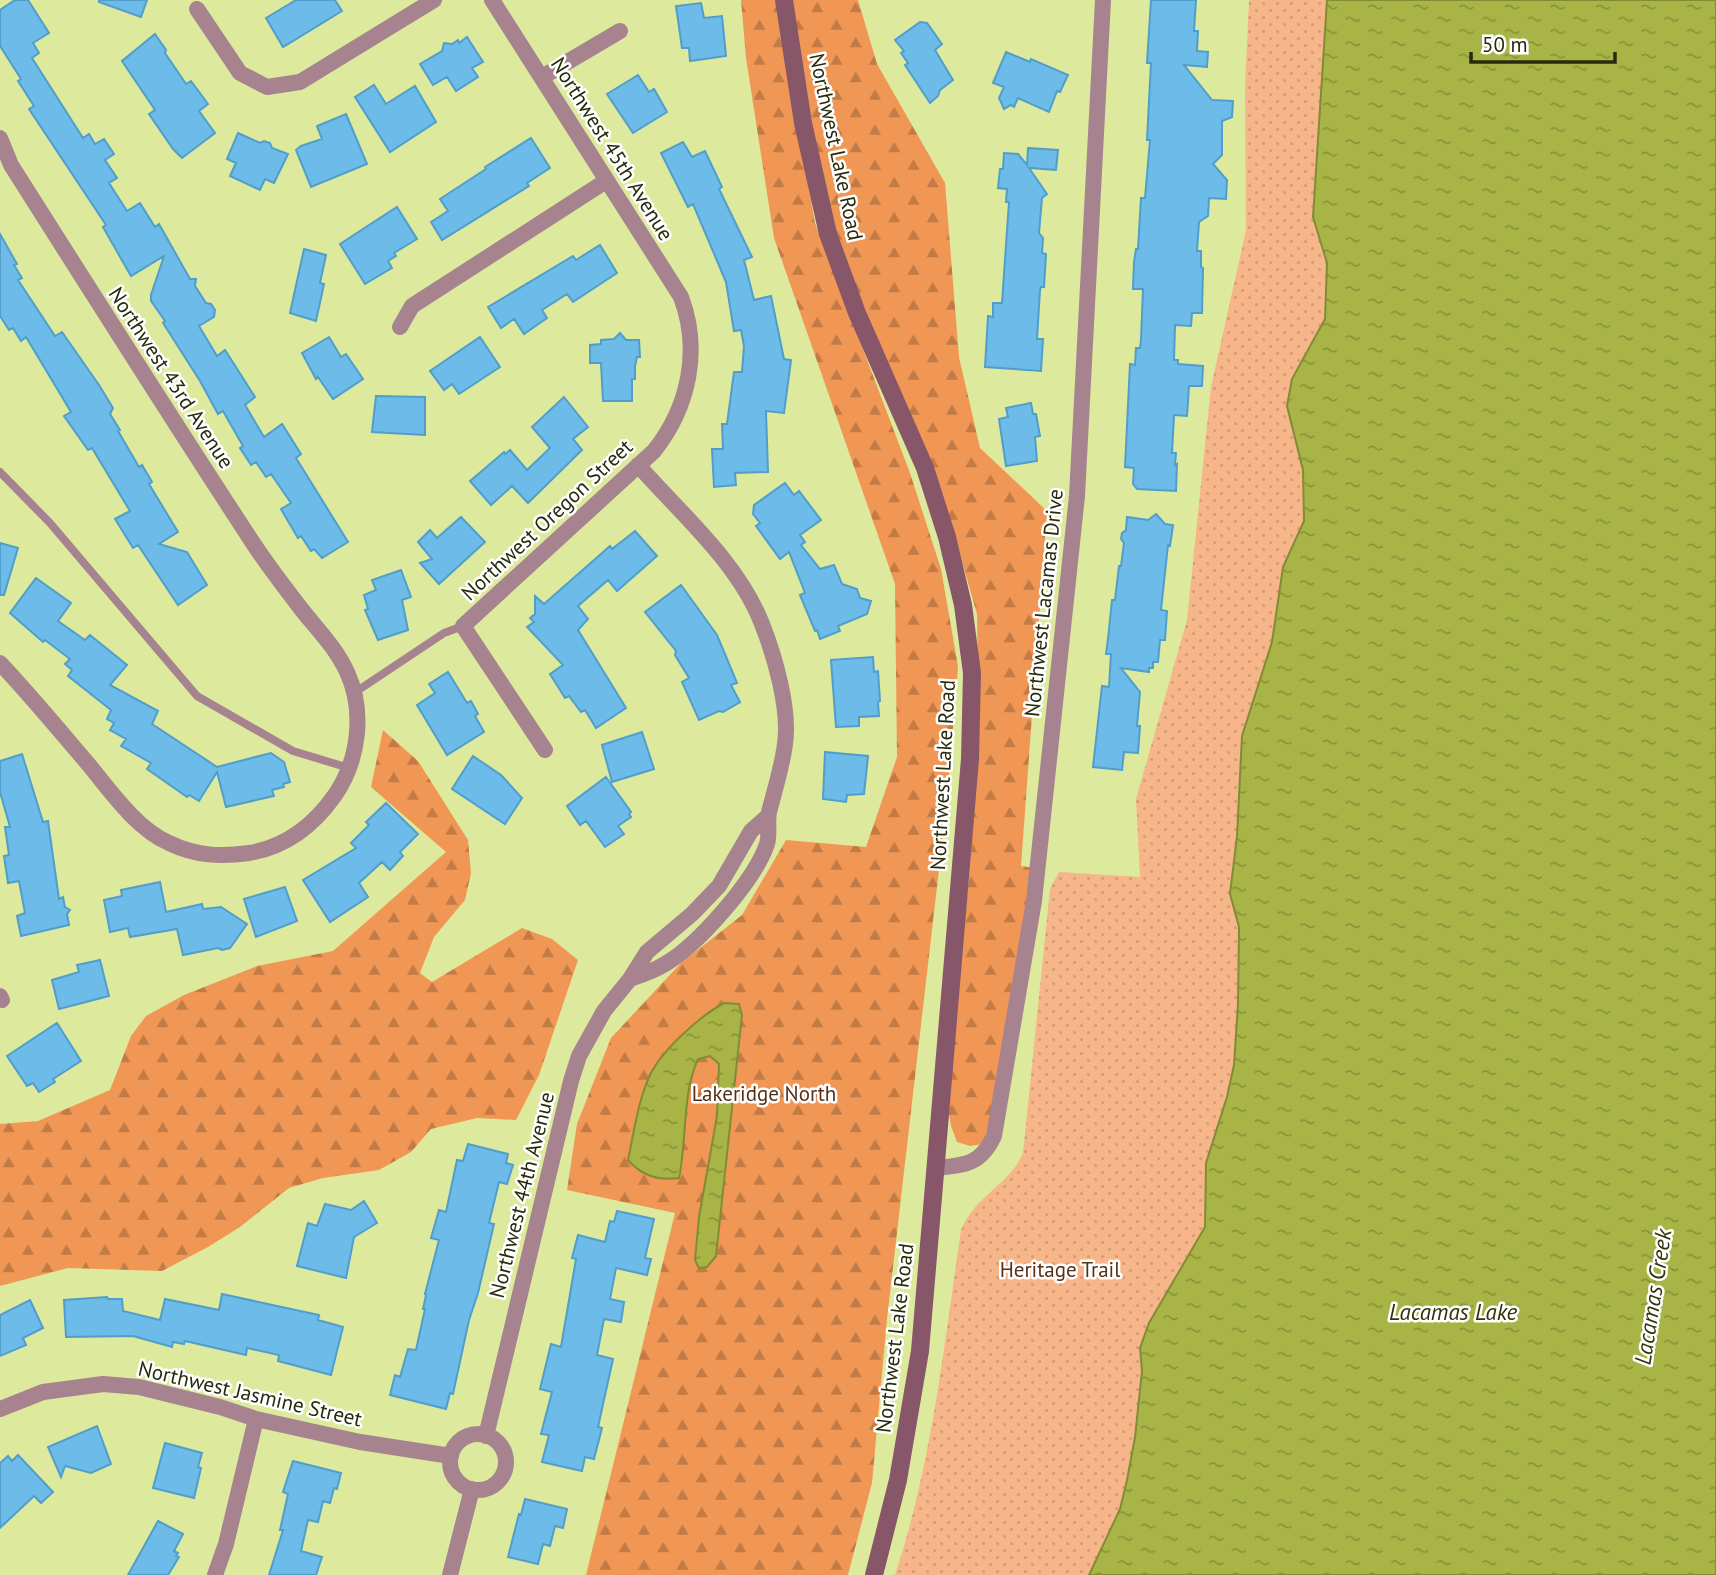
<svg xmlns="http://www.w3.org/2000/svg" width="1716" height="1575" font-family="'PT Sans',sans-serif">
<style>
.forest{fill:url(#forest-firs)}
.park{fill:url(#park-dots)}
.water{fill:url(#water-ripples);stroke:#818c34;stroke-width:2}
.building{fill:#6dbbe8;stroke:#509ec9;stroke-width:2}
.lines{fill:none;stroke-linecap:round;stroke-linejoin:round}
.lane{stroke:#a6838f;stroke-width:8}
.street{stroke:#a6838f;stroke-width:16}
.secondary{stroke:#875769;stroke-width:18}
.labels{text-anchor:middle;stroke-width:5;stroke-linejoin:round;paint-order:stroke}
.street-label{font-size:21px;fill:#272b0b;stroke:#fff}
.park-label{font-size:21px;fill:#553115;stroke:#fff}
.water-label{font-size:23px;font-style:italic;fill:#303506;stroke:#fff}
</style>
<defs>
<pattern id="forest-firs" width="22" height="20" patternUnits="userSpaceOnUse" patternTransform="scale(1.75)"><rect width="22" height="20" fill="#f19755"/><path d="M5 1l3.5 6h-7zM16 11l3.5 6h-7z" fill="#c37b45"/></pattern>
<pattern id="park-dots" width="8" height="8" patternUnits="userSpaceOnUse" patternTransform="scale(1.75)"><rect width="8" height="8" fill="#f7b68a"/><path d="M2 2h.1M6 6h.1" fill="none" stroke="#d49d76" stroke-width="1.8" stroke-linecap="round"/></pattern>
<pattern id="water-ripples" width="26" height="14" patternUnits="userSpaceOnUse" patternTransform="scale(1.75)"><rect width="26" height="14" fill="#a8b546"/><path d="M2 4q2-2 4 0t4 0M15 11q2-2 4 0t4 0" fill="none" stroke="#899339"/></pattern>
</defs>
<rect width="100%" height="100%" fill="#dde99c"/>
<path class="forest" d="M741 0H776L815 223 910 473 941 569 958 666 947 800 887 1319 872 1483 848 1575H586L675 1213 567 1190 577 1124 611 1038 681 963 742 915 786 840 866 847 897 757 895 584 774 238 746 58Z
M790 0H858L877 64 945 183 959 357 980 448 1047 511 1021 866 1036 868 1001 1085 983 1144 970 1146 957 1142 951 1126 947 1103 970 867 979 728 977 614 947 509 843 265 812 150Z
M383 730 418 761 468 840 471 873 465 900 434 937 420 973 432 982 522 928 552 939 578 960 539 1075 516 1120 477 1118 431 1129 411 1152 379 1170 323 1178 289 1188 240 1227 208 1247 162 1271 68 1268 0 1286V1124L38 1121 110 1090 131 1036 146 1016 184 995 257 966 333 951 446 852 371 787Z"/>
<path class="park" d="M1249 0H1327L1313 217 1327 263 1325 319 1292 379 1287 406 1303 470 1304 521 1283 567 1272 642 1242 736 1237 836 1230 894 1239 927 1238 1004 1234 1065 1227 1097 1206 1163 1205 1227 1149 1323 1140 1348 1142 1371 1135 1437 1127 1480 1120 1509 1089 1575H895C932 1464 944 1345 961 1230 977 1193 1008 1187 1023 1153L1050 889 1059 872 1140 877 1136 799 1187 620 1211 387 1246 230 1245 88Z"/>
<path class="water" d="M1327 0H1716V1575H1089L1120 1509 1127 1480 1135 1437 1142 1371 1140 1348 1149 1323 1205 1227 1206 1163 1227 1097 1234 1065 1238 1004 1239 927 1230 894 1237 836 1242 736 1272 642 1283 567 1304 521 1303 470 1287 406 1292 379 1325 319 1327 263 1313 217Z
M724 1003 739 1004 742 1015 716 1256 707 1267 699 1268 695 1260 699 1217 717 1116 719 1064 710 1056 698 1059C682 1094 687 1140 679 1178 659 1181 641 1175 628 1160 634 1132 638 1101 650 1075 662 1050 700 1016 724 1003Z"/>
<path class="building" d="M15 0H28L49 33 33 43 39 53 32 58 83 138 89 134 95 144 104 139 114 154 105 160 117 178 109 183 127 211 140 203 155 227 159 224 190 279H196L195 286 206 303 211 304 215 310 214 317 199 326 217 356 225 350 255 397 245 405 264 437 282 424 301 454 296 458 348 542 322 558 314 549 311 551 301 536 298 538 281 509 291 503 271 474 266 477 256 462 251 465 240 448 243 446 223 411 218 414 200 381 163 323 165 321 151 301V295L164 256 131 276 103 227 106 225 29 109 34 106 18 81 21 79 0 46V10Z
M99 0H147L141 17 99 2Z
M296 0H335L342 11 283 47 266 18Z
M1151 0H1196L1194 31H1198L1197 51 1208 52 1207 67 1184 65 1212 100 1233 101 1232 117 1222 121V155L1213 164 1227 180 1226 199 1209 198 1208 216 1199 222 1197 251H1201V267L1203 268 1202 313H1192L1191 326 1175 325 1174 360H1178V364L1203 366 1202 386H1189L1187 416 1174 415 1172 453H1176L1175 465 1177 464 1176 491 1137 489 1133 484 1134 468 1125 467 1130 364 1135 365 1136 348H1140L1141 340 1143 289H1133L1134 262 1136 249H1138L1141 198H1145L1150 140H1147L1151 63H1147Z
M701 3 704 18 722 16 726 56 690 61 689 48H682L676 6Z
M920 22 927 23 942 44 935 50 953 80 940 90 938 96 930 103 905 65 908 63 901 53 904 51 895 40Z
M155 34 166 50 165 53 186 84 191 81 208 104 199 111 215 133 182 158 173 149 149 114 155 110 122 61Z
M467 37 483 62 472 68 478 77 456 91 447 77 433 85 420 64 442 51 444 43 452 44 458 40 459 43Z
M1006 52 1030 62 1031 59 1068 75 1060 92 1057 91 1049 112 1018 98 1014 107 1011 105 1004 109 999 98 1004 87 993 83Z
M638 75 649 92 654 89 667 112 633 133 607 94Z
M374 85 386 104 415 86 436 122 390 152 355 97Z
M346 114 367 164 311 187 296 150 301 146 322 139 317 126Z
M238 133 260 143 264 141 270 143 272 148 288 154 274 183 265 179 260 190 230 176 236 163 227 159Z
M531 138 550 168 527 183 529 186 442 240 431 222 448 211 440 199 486 169 485 167Z
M683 142 692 157 705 151 722 187 719 189 752 257 744 260 754 300 771 296 784 359 791 360 784 413 766 411 768 472 735 473 736 485 714 487 712 449H723L722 424H727L734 372H742L744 346 741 330 734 331 726 282 693 204 688 207 661 153Z
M1028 148 1058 150 1056 170 1029 168 1047 194 1042 198 1039 233 1043 238 1042 253 1046 254 1044 287H1041L1040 290 1037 339H1043L1041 371 985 367 988 316 993 317V303H1002L1009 202H1006L1007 189 998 188 1000 169H1003L1004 153 1018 154 1027 165Z
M397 207 417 239 394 253 396 256 388 261 392 268 365 284 340 244Z
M0 234 17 264 14 265 22 278 18 280 55 336 62 332 99 385 113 408 110 414 120 430 118 431 139 467 142 465 152 482 149 484 178 532 159 544 187 552 207 585 178 605 138 545 133 548 115 519 130 511 92 448 88 450 64 416 71 412 26 337 21 341 13 328 9 330 0 316Z
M600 245 617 273 573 302 567 294 542 310 547 318 524 334 514 319 501 328 488 307 573 256 576 260Z
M304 249 326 255 320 283 324 284 316 321 290 313Z
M620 333 626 340H639L640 357H637L635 366V379H632V401H603L601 363H590V345L601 344V340L614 339Z
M329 337 341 357 346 354 363 379 333 399 318 377 316 379 302 353Z
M480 337 500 367 459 394 452 384 444 390 430 371Z
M376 396 425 397V435L372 432Z
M564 397 588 427 573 439 582 450 528 503 512 486 491 505 470 481 504 452 505 454 510 450 527 470 550 448 532 427Z
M1031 403 1033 414H1036L1040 436 1035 437 1037 461 1006 466 999 419 1008 417 1006 408Z
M785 483 794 495 799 491 821 520 800 535 805 542 801 545 820 569 834 565 842 584 857 589 860 598 871 601 867 614 838 626 840 631 820 639 817 630 815 631 800 595 805 593 789 552 780 559 756 526 760 523 753 514 754 505Z
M1156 514 1165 524 1173 525 1170 546 1168 545 1161 610 1167 611 1165 640H1160L1158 662H1153V668H1149V672L1121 668 1140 692 1137 726H1140L1138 753 1124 752 1122 770 1093 767 1102 686 1109 687 1111 654H1106L1108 639 1112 600H1115L1119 566H1121L1124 543 1121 539 1122 533 1126 530 1127 517 1148 520Z
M461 517 485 542 439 584 420 563 432 559 418 542 430 530 437 538Z
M635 531 657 556 617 591 608 580 578 606 588 619 578 630 626 708 596 728 585 710 581 712 569 696 565 698 550 674 563 665 527 627 534 622 530 618 535 614V596L544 604 610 546 612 549Z
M0 543 18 548 4 595H0Z
M401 570 411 597 402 600 408 630 378 640 365 610 368 609 364 595 376 590 372 580Z
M36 578 71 603 58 621 85 640 90 635 127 665 110 685 158 711 152 724 217 767 271 753 284 762 290 782 283 784 284 787 272 790 274 796 226 807 217 772 199 801 189 795 187 797 147 769 151 763 121 746 126 739 110 730 114 723 107 719 111 710 68 676 72 670 65 664 70 659 45 640 43 642 10 613Z
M681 585 717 635 737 683 731 685 740 702 723 712 719 711 699 720 682 682 689 678 675 655 676 651 645 612Z
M873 657 874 672 878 671 880 701 878 702 879 716 859 717V726L836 727 831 660Z
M448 672 467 703 471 701 478 714 475 716 484 732 447 755 417 705 435 693 429 684Z
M642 732 654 769 612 782 602 745Z
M825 752 868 756 864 794 847 795 846 802 823 799Z
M22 754 43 822 48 821 59 899 63 897 65 907 70 910 67 914 69 925 21 936 17 916 25 913 19 881 8 883 4 856 9 855 5 827H10L0 792V761Z
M473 756 501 775 522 798 505 824 452 789Z
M606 777 631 812 629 814 631 817 618 826 624 834 605 847 586 821 580 825 567 806Z
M386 803 418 834 400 852 403 856 390 870 382 862 359 883 368 897 330 922 303 880 356 848 351 843 369 825 366 822Z
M160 882 166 912 202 904 203 909 221 907 247 924 230 948 222 950 218 948 183 955 177 929 130 937 128 928 110 932 104 900 122 896 121 890Z
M285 887 297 921 256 937 244 899Z
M100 960 109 996 59 1009 52 980 79 972 77 965Z
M57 1023 81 1061 53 1079 55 1082 39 1092 33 1083 27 1086 7 1056Z
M468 1144 508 1154 506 1163 513 1165 507 1184 499 1182 489 1223 494 1224 478 1293 469 1320 453 1394 450 1393 446 1409 390 1395 395 1375 400 1377 408 1349 416 1350 425 1309H423L426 1295 425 1294 439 1240 431 1238 439 1210 446 1212 457 1160 463 1161Z
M364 1201 377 1223 354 1237 346 1278 297 1266 308 1223 317 1226 325 1204 351 1210Z
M617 1211 654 1219 645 1258 651 1259 647 1275 616 1268 610 1299 624 1302 621 1322 604 1319 597 1355 613 1359 598 1427 602 1428 594 1459 585 1457 582 1471 542 1462 549 1435 541 1434 552 1392 540 1389 551 1344 561 1347 576 1259 572 1258 578 1235 605 1242 610 1221 614 1222Z
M222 1294 319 1315 318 1320 343 1327 331 1375 278 1361 279 1355 247 1348 246 1355 185 1341 184 1344 173 1342 172 1347 133 1336 66 1337 64 1300 107 1297 108 1299H122L123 1311 160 1320 165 1299 219 1310Z
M30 1300 43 1328 23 1338 26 1345 0 1356V1315Z
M97 1426 111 1464 91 1473 65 1466 61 1477 48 1447Z
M165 1443 202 1453 198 1467 201 1468 194 1498 153 1488Z
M18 1455 53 1492 41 1503 34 1496 0 1528V1463L8 1456 12 1461Z
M293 1461 341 1473 337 1489 334 1488 330 1503 323 1501 318 1522 308 1520 301 1551 322 1557 316 1575H269L283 1530H280L288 1494 283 1492Z
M525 1499 567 1509 563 1528 555 1526 550 1546 543 1544 538 1564 508 1557 519 1514 521 1515Z
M158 1521 183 1534 174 1551 178 1553 176 1556 179 1557 168 1575H128Z"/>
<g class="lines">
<path class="lane" d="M0 472 50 523 197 696 293 751 349 768
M354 693 444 633 463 626"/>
<path class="street" d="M492 0 681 297C701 350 689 407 654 451L463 626 545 750
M197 9 240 73 267 87 300 82 434 0
M542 77 620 31
M0 138 11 165C91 291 171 418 253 543 268 566 285 588 302 610 318 630 336 648 347 672 365 711 359 760 335 795 314 825 286 847 249 853 221 857 196 856 169 843 137 829 111 792 89 765 60 731 31 696 0 663
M400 327 412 306 606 181
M630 979C642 975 654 971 665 964 698 945 755 880 767 844 770 834 767 822 769 812 775 789 782 767 785 744 790 709 775 657 762 624 738 562 681 514 638 465
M0 996 2 1000
M937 1168C966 1165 981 1164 994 1136L1034 901 1077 496 1103 0
M0 1409 43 1392 103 1384 139 1387 220 1407 256 1419 360 1442 451 1456
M450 1462a28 28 0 1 1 56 0a28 28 0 1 1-56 0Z
M486 1436 571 1081 579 1056 604 1011 630 979 647 952 692 914 719 886 751 831 768 816
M215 1575 226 1544 256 1419
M450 1575 472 1489"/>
<path class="secondary" d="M784 0 803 123 828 234 857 313 925 468 947 537 963 605 972 673 970 759 920 1351 898 1480 874 1575"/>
</g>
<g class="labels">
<g class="street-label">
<text transform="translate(836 147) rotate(78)" y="7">Northwest Lake Road</text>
<text transform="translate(612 149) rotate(58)" y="7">Northwest 45th Avenue</text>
<text transform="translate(171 378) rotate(57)" y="7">Northwest 43rd Avenue</text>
<text transform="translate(547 520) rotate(-43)" y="7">Northwest Oregon Street</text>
<text transform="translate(1044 603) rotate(-84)" y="7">Northwest Lacamas Drive</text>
<text transform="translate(943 775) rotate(-87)" y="7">Northwest Lake Road</text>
<text transform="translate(522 1195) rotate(-76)" y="7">Northwest 44th Avenue</text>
<text transform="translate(895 1338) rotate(-83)" y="7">Northwest Lake Road</text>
<text transform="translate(250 1394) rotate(13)" y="7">Northwest Jasmine Street</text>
</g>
<g class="park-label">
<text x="764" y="1101">Lakeridge North</text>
<text x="1060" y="1277">Heritage Trail</text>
</g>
<g class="water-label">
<text transform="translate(1653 1297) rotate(-81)" y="8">Lacamas Creek</text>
<text x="1453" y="1320">Lacamas Lake</text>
</g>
</g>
<path d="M1471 52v10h144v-10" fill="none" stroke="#272b0b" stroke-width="3.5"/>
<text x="1482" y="52" font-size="21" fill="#272b0b" stroke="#ffffff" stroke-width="5" paint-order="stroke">50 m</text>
</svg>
